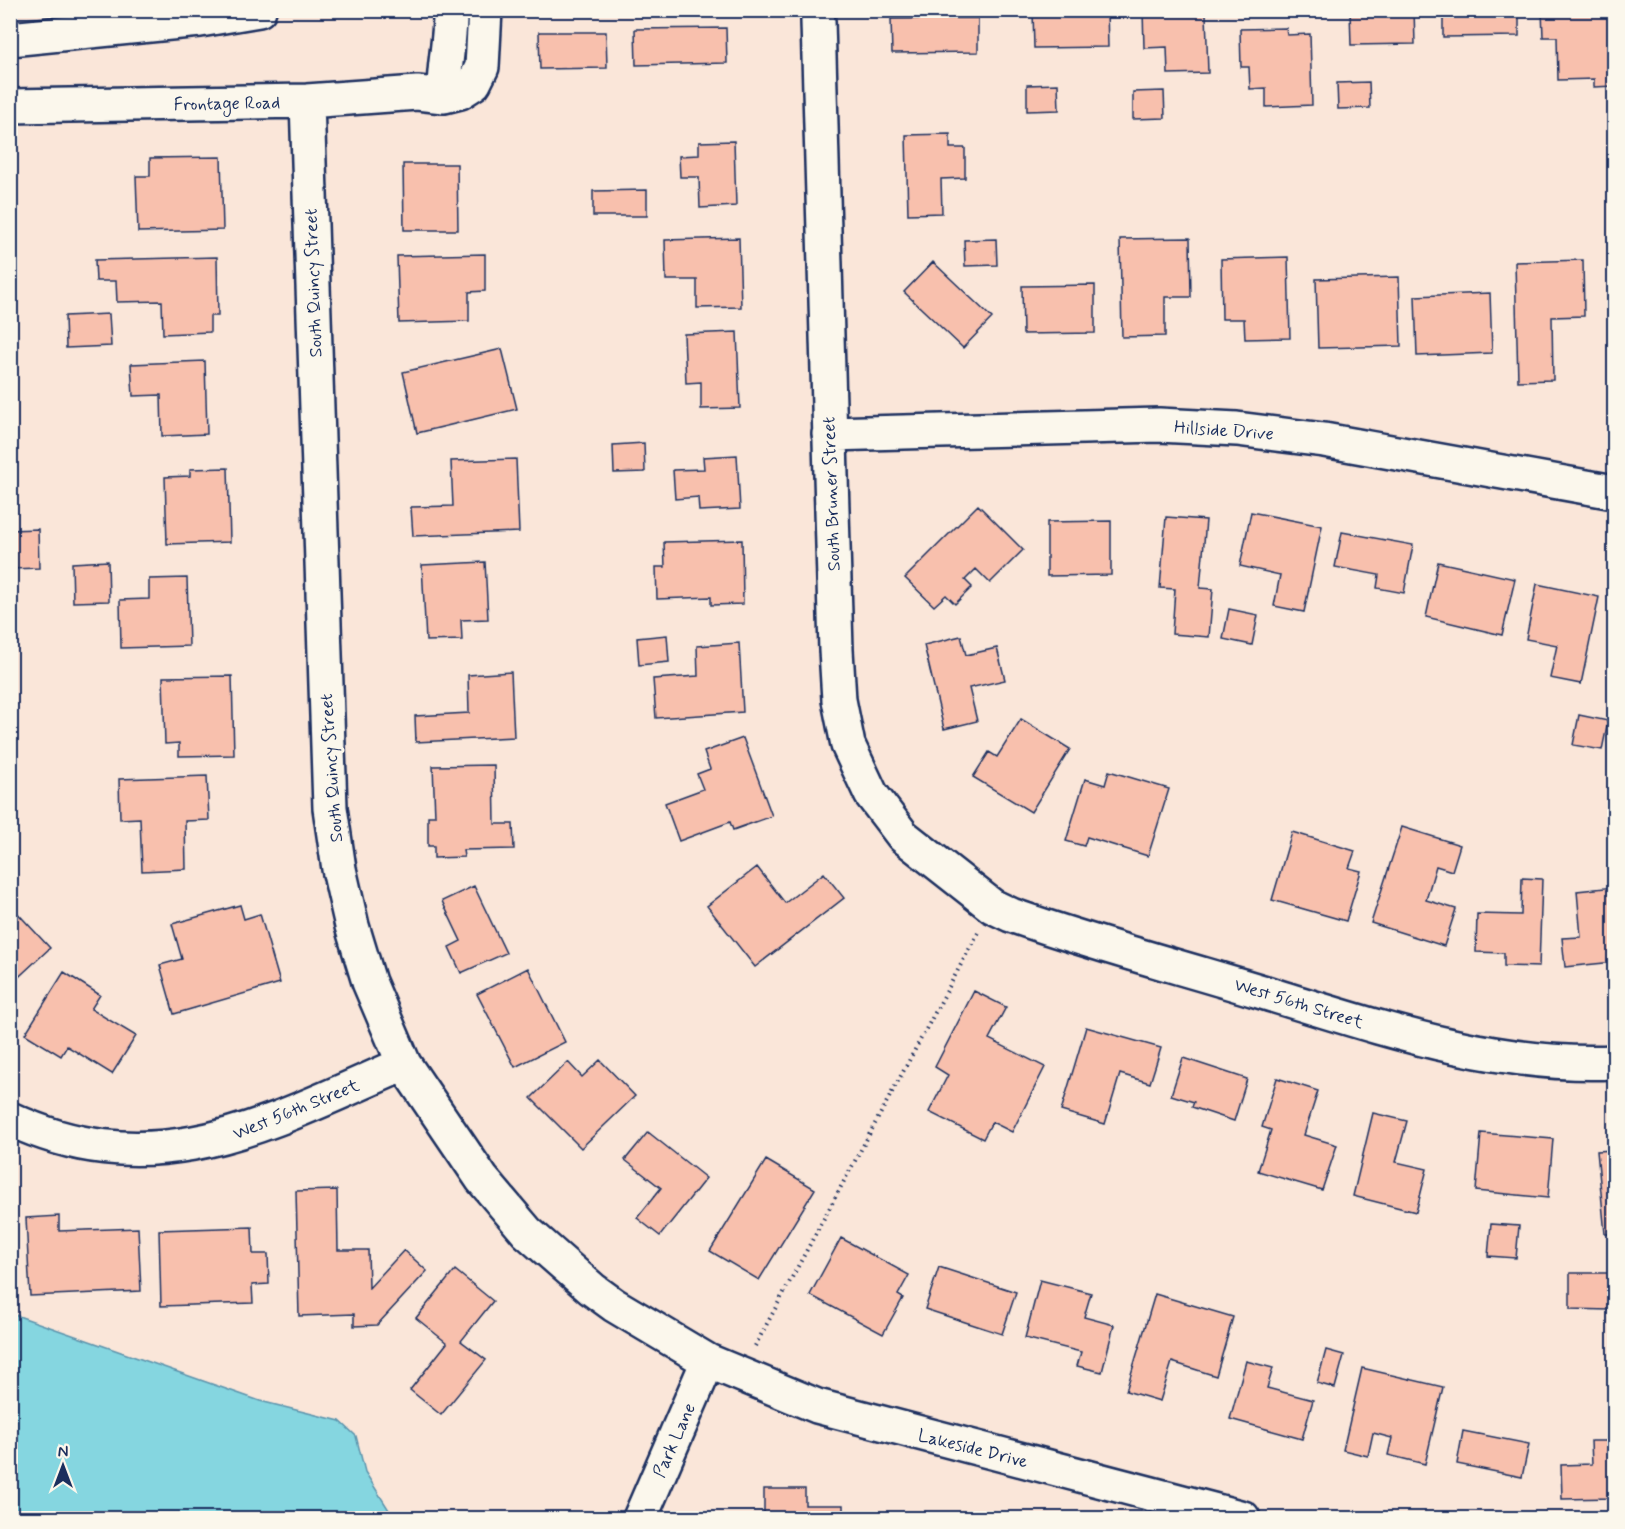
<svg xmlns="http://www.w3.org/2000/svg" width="1625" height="1529" font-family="Mynerve,sans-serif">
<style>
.water{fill:#85d6e0;stroke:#5b93ac;stroke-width:1.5}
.building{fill:#f8c0ad;stroke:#1b2f5e;stroke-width:1.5}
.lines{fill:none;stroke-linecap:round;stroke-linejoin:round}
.minor-casing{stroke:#1b2f5e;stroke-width:38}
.major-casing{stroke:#1b2f5e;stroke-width:38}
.path{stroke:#1b2f5e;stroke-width:4;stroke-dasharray:1.5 4.5;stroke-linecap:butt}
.minor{stroke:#fbf7ec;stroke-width:33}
.major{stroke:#fbf7ec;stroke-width:33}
.labels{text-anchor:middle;stroke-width:6;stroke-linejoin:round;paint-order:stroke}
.street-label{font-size:18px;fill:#1b2f5e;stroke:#fbf7ec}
</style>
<rect width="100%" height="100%" fill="#fae6d9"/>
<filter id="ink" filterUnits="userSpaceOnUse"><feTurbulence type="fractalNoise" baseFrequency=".0167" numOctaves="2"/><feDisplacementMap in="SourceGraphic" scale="12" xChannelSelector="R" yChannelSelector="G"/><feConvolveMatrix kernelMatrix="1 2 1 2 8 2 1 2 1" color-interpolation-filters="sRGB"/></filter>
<g filter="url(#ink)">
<path class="water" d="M10 1313 260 1401 340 1421 356 1436 365 1472 394 1518H11Z"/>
<path class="building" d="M1107 10 1108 47 1034 48 1033 11Z
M1143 10H1190V14H1206L1208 73 1168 74 1167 47 1144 48Z
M1350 10H1414L1415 44 1351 45Z
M1443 10H1519V36L1443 37Z
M1542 10 1614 13V86L1594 87V79L1558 80 1557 37H1543Z
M978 18V52L892 53 891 19Z
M726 28 727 63 636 65 635 29Z
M1286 28 1287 35 1310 34 1312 105 1266 107V88L1250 89 1249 67H1241L1240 29Z
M539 32H606L607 68 540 69Z
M1369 82 1370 108 1338 109 1337 83Z
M1058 84 1059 110 1027 111V85Z
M1164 91 1165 118 1133 119V92Z
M950 134V148H965V178L941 179 942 213 908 214 906 135Z
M734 141 736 206 700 208 699 177H680L679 156 699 155V142Z
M221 157 223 230 138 232 136 176H150V158Z
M403 164H457L458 230H404Z
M647 190V216H593V191Z
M739 238 741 307 697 308V280H666L665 240Z
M1190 238 1191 297H1165V336L1122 337 1120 239Z
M996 239 997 265 965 266 964 240Z
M485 254V291L469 292V321L399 323 397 256Z
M217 257 218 316H210V332L163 334 162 301 117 302 116 281H96L95 260Z
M1288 257 1290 338 1245 339 1244 319H1222L1221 259Z
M1583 260 1584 316 1552 317 1553 380 1518 381 1515 262Z
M933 262 992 318 963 348 904 292Z
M1399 277 1401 346 1318 348 1316 279Z
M1095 285V333L1023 334 1022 286Z
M1490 293 1492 353 1417 356 1415 296Z
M109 314 111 346 66 348 65 316Z
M737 332 740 408 701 409V382L686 383 684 334Z
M502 349 517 409 417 433 403 372Z
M1611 355H1614V397H1612Z
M205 361 207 434 162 436 161 395 133 396 131 364Z
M644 443 645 472 614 473 613 445Z
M737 455 740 509 699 511 698 497 675 499 673 470 704 469 703 457Z
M516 459 519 532 413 536 411 507 453 506 451 461Z
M228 468 230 542 167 544 165 477 190 476V469Z
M978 505 1023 550 990 583 976 569 965 580 972 587 955 604 946 595 934 606 905 578Z
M1251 512 1322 526 1304 612 1274 606 1280 575 1240 566Z
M1166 517 1206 520 1200 588 1213 589 1209 637 1172 634 1175 589 1160 588Z
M1111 521V575L1047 576V522Z
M38 529 39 568 10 569V530Z
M1342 532 1413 545 1404 593 1377 588 1379 575 1335 567Z
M742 540 743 604 711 605V597L657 599 656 567H665L664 542Z
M108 561 109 601 73 602 72 563Z
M485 562 488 619 461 620 462 640 426 641 422 565Z
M1438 562 1515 579 1502 635 1426 617Z
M187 578 189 646 121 648 120 600 149 599V579Z
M1537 584 1599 597 1581 684 1550 678 1557 645 1526 639Z
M1229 609 1258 615 1252 645 1223 639Z
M667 635 669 662 639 665 637 638Z
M961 636 966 655 997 648 1005 680 969 688 977 721 944 729 924 645Z
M739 643 743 712 656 718 653 679 698 676 697 646Z
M511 672 514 737 416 742 415 716 469 713 468 675Z
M232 676 234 755 179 756V743L165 744 163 677Z
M1579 715 1608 721 1602 750 1573 745Z
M1021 719 1070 749 1031 812 973 777 989 752 997 757Z
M743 738 772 816 733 830 730 822 679 841 665 803 703 789 697 774 710 769 704 752Z
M494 765 495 824H513L514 849 463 850 464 857 434 858V846H428V816H435L433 766Z
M1109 771 1169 789 1148 856 1087 837 1084 846 1066 841 1085 779 1105 785Z
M207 776 209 820 185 821 186 869 142 871 140 818 120 819 119 779Z
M1402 827 1460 845 1452 871 1436 866 1426 900 1456 909 1444 946 1371 923Z
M1292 832 1355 851 1349 868 1361 871 1346 921 1272 900Z
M757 867 785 903 824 873 844 898 755 967 707 906Z
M1522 878 1542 879 1539 967 1504 966V953L1476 952 1477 914 1521 915Z
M474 886 506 953 461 973 449 947 461 941 442 901Z
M1614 887V962L1565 967 1562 938 1581 937 1577 891Z
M10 905 50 948 10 985Z
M240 905 244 919 260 914 280 983 174 1014 160 965 182 959 172 924Z
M528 968 565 1042 515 1067 477 994Z
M64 972 100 995 91 1009 136 1036 112 1074 67 1046 61 1056 25 1034Z
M974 991 1006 1007 989 1039 1045 1067 1012 1132 992 1122 983 1139 929 1112 948 1075 935 1067Z
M1086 1027 1161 1048 1150 1083 1120 1074 1105 1124 1061 1111Z
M1183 1058 1247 1079 1234 1121 1192 1107 1194 1102 1171 1095Z
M600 1060 635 1096 581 1148 531 1098 568 1062 582 1077Z
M1277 1078 1318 1091 1304 1135 1337 1145 1322 1190 1258 1171 1271 1130 1262 1127Z
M1373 1113 1407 1121 1396 1162 1427 1169 1416 1212 1353 1196Z
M648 1132 706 1178 660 1236 637 1218 661 1188 625 1160Z
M1481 1133 1553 1139 1548 1198 1476 1191Z
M1614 1150V1234H1605L1597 1151Z
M766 1160 815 1189 759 1280 710 1251Z
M337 1190 338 1250H368L369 1288 404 1250 427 1271 377 1325 354 1326V1314L299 1316 296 1191Z
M59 1216V1231L138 1228 141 1291 30 1296 26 1218Z
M1491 1224 1519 1226 1516 1258 1488 1256Z
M252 1227 253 1254H268L269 1284 252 1285 253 1303 161 1306 159 1230Z
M841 1238 909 1275 898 1295 903 1298 883 1334 810 1295Z
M939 1267 1016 1292 1002 1334 925 1309Z
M455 1270 493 1301 461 1341 486 1360 441 1415 410 1390 447 1343 416 1318Z
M1570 1273H1609V1310L1570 1309Z
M1040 1280 1091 1293 1084 1317 1114 1325 1102 1372 1077 1366 1081 1352 1025 1338Z
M1155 1294 1233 1317 1216 1376 1172 1362 1160 1401 1126 1391Z
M1326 1350 1344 1355 1335 1388 1317 1383Z
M1246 1361 1273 1368 1267 1388 1313 1400 1302 1439 1230 1419Z
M1362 1368 1443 1387 1425 1464 1388 1455 1392 1438 1373 1433 1368 1456 1343 1450Z
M1463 1431 1529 1444 1522 1477 1457 1464Z
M1591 1441H1614V1498L1562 1499 1561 1465 1592 1464Z
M764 1489H805V1505H843V1518H764Z
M886 1512 913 1518H884Z"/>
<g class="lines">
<g class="minor-casing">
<path id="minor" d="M818 21 836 650 839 700 848 745 871 794 903 836 992 906 1011 915C1093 944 1177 966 1259 991 1375 1026 1492 1068 1614 1062
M444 96C443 67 451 40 450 10
M307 101 330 808 339 869 352 926 369 982 404 1064 482 1179 527 1232 592 1289 614 1305 708 1361 817 1406 1243 1518
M10 106 307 101 417 93 444 96 460 92 474 83 482 67 485 10
M829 434 1159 425 1237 429 1324 440 1614 492
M10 1119C157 1188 270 1122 404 1064
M640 1518 708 1361"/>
</g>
<g class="major-casing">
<path id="major" d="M10 39 200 20 259 10"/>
</g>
<path class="path" d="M755 1346 978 933"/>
<use href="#minor" class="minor"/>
<use href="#major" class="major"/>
</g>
</g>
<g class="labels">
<g class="street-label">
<text transform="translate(227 103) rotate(-1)" y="6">Frontage Road</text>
<text transform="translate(313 283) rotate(-92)" y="6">South Quincy Street</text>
<text transform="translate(1224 430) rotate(4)" y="6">Hillside Drive</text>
<text transform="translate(831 494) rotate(-92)" y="6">South Bruner Street</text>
<text transform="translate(331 768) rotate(-94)" y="6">South Quincy Street</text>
<text transform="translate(1299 1003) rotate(17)" y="6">West 56th Street</text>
<text transform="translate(296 1109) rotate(-22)" y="6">West 56th Street</text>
<text transform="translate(674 1440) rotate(-66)" y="6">Park Lane</text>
<text transform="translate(973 1448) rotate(14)" y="6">Lakeside Drive</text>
</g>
</g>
<rect width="1625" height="1529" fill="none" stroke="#fbf7ec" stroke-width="36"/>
<rect x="18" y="18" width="1589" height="1493" fill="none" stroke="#1b2f5e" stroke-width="2" filter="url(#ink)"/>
<g transform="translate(63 1466)" stroke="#fbf7ec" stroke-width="4.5" paint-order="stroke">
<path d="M0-4.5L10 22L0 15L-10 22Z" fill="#1b2f5e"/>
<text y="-9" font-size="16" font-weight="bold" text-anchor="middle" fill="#1b2f5e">N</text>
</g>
</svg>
